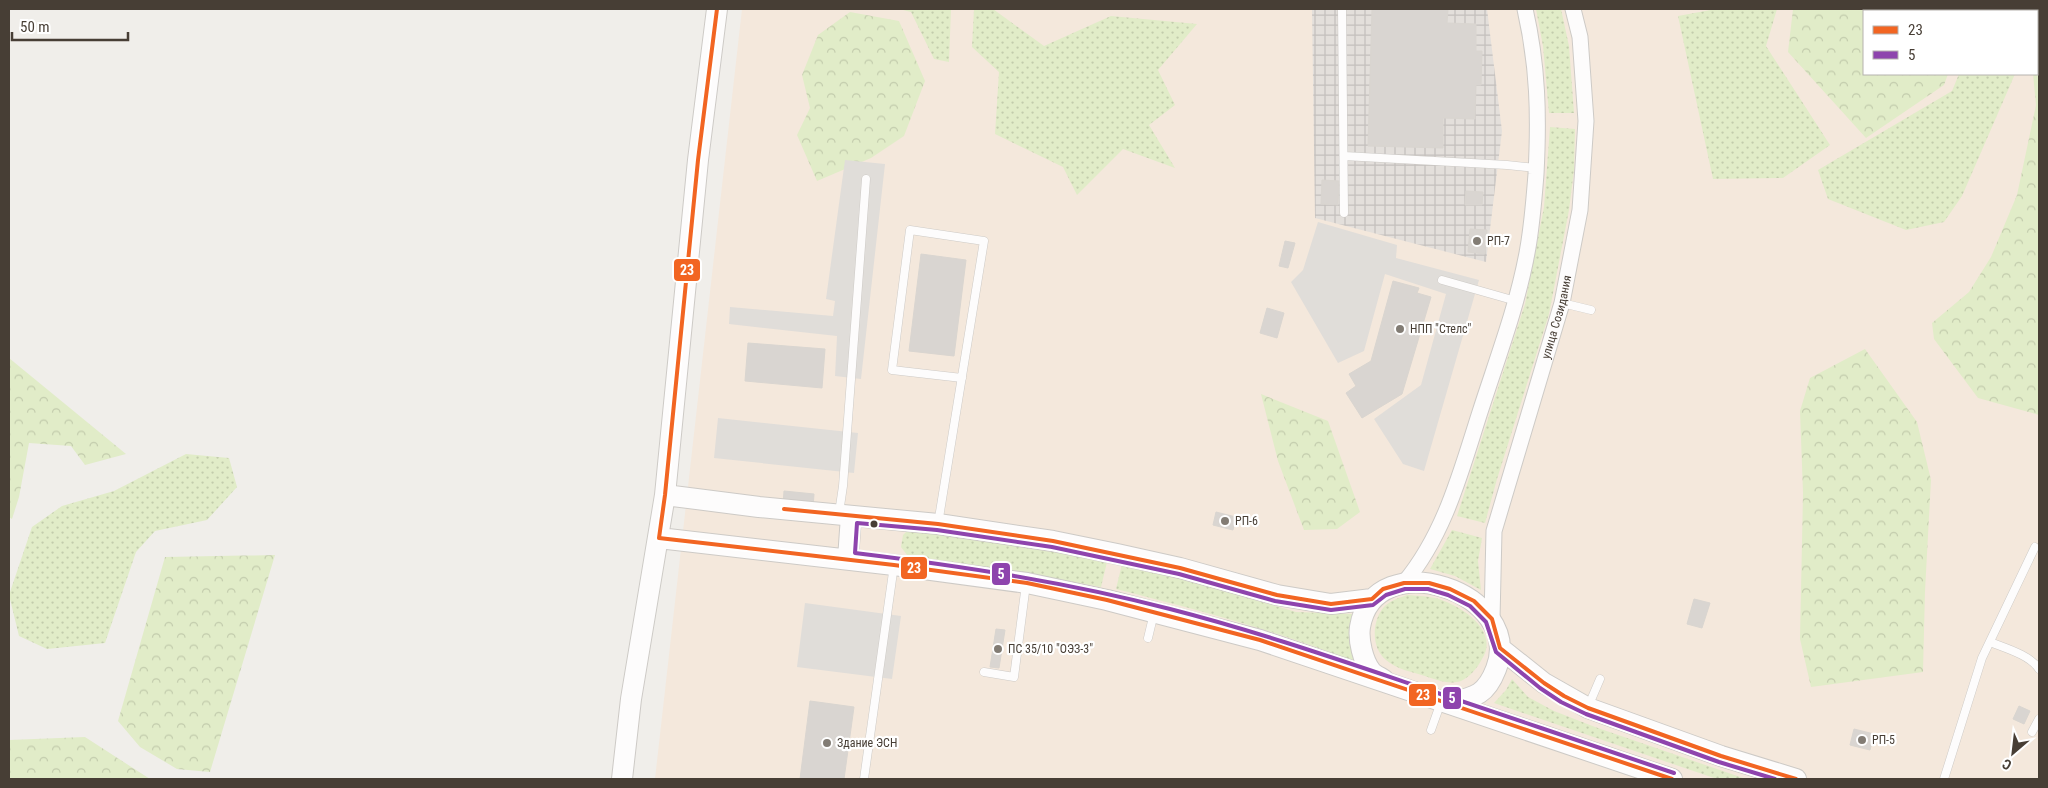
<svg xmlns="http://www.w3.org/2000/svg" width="2048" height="788" font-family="'Roboto Condensed',sans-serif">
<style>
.commercial{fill:#f4e8dc;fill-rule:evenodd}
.industrial{fill:url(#industrial-grid)}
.grass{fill:url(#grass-dots)}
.forest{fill:url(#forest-crowns)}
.parking{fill:#e0ddd9}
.building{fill:#d9d5d1;stroke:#d9d5d0}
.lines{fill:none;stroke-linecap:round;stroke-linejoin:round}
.service-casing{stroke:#cdcac6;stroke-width:9}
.minor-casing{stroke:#cdcac6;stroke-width:17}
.tertiary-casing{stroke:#cdcac6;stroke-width:22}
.service{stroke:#fdfcfc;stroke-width:8}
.minor{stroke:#fdfcfc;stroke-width:15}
.tertiary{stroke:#fdfcfc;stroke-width:20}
.bus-1-casing{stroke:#fff;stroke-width:8}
.bus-2-casing{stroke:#fff;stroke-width:8}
.bus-1{stroke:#f26522;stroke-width:4}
.bus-2{stroke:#8e44ad;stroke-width:4}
.poi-dot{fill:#827c74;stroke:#fff;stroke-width:2}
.bus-dot{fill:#473e35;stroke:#fff;stroke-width:2}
.labels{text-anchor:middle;stroke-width:4.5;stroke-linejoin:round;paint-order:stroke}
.poi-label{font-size:12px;fill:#473e35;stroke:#fff;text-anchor:start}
.street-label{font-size:12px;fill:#473e35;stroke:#fff}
.line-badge{stroke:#fff;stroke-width:2}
.badge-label{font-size:14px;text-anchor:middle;font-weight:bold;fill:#fff}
</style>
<defs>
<pattern id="industrial-grid" width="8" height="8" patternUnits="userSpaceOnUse" patternTransform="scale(1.25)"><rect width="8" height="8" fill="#e3dfdb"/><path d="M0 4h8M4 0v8" fill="none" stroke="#c4c0bd"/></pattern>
<pattern id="grass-dots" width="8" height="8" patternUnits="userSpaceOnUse" patternTransform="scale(1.25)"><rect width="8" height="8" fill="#e1ecc8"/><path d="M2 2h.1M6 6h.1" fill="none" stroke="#c2cbac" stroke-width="1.8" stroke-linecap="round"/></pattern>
<pattern id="forest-crowns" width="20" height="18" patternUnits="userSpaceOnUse" patternTransform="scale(1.25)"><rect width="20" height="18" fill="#e1ecc8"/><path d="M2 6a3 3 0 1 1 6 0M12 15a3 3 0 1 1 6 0" fill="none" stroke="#c2cbac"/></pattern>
</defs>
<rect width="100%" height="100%" fill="#f0eeea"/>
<path class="commercial" d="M742 9H2039V779H655ZM1864 11H2037V74H1864Z"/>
<path class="industrial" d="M1312 9H1487L1502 131 1486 262 1315 218Z"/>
<path class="grass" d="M899 9H951L949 62 934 59 911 12Z
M974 9H993L1044 46 1111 16 1197 24 1158 70 1175 105 1149 125 1175 168 1123 149 1077 195 1063 167 995 134 999 72 972 47Z
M1536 9H1561L1569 46 1574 113H1549L1543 46Z
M1716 9H1777L1766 46 1830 145 1783 178 1713 179 1678 16Z
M1959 74H2015L1962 196 1944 222 1906 230 1828 199 1818 170 1952 91Z
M1550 127 1575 129 1574 170 1569 210 1549 314 1497 479 1485 523 1457 516 1525 304 1544 207Z
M186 454 229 458 237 487 207 520 155 531 136 552 105 643 47 649 19 636 9 595 32 527 62 506 114 491Z
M908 530 1033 547 1107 562 1101 587 1030 574 907 555 901 547 903 535Z
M1452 530 1482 538 1478 561 1481 590 1455 576 1430 569Z
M1122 564 1178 577 1296 612 1352 614 1350 632 1354 662C1277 630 1197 610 1116 589Z
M1407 595C1419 596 1433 596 1444 601 1466 609 1499 633 1482 659 1478 667 1470 677 1461 681 1448 685 1437 680 1425 676 1412 672 1396 669 1386 660 1371 648 1372 622 1383 608 1389 601 1399 598 1407 595Z
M1512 679 1528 697 1554 711 1595 727 1746 779H1717L1494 703 1506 690Z"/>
<path class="forest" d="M1793 9H1883L1892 11H1864V74H1948L1944 85 1866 138 1788 52Z
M2028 9H2039V415L1978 398 1934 339 1932 323 1969 292 1991 257 2017 195 2036 105 2033 74H2037V11H2028Z
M850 12 899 21 925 81 904 136 871 158 817 181 797 135 810 108 802 75 818 35Z
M1865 349 1917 422 1931 480 1925 591 1923 672 1811 687 1800 639 1803 493 1800 411 1810 378Z
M9 358 126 454 85 465 71 446 29 443 19 497 12 519 9 517Z
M1261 394 1328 421 1360 512 1337 529 1304 530 1278 461Z
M275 555 210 772 177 769 140 747 118 721 165 557Z
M85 737 150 779H9V740Z"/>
<path class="parking" d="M845 160 885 164 861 379 835 376 837 336 729 324 730 307 833 316 835 301 826 299Z
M1318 222 1397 245 1396 258 1479 280 1424 471 1403 464 1374 419 1421 385 1446 294 1385 274 1364 351 1338 363 1291 282 1303 270Z
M718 418 858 433 854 473 714 458Z
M805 603 901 616 892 679 797 667Z"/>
<path class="building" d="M1372 9H1448L1447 23 1476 24V51H1482L1481 85H1476L1475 119 1443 118V148L1368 146Z
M1322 180 1339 181 1338 205 1321 204Z
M1466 191 1483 192 1482 205H1465Z
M1470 229 1487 230 1485 254 1468 252Z
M1285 241 1295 243 1288 268 1279 266Z
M921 254 966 260 954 356 909 351Z
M1393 281 1419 288 1417 293 1431 297 1402 394 1362 418 1346 393 1356 386 1349 374 1371 361Z
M1267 308 1284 313 1277 338 1260 333Z
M748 343 825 349 822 388 745 381Z
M784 491 814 494 813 508 783 505Z
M1216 512 1236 517 1233 530 1213 525Z
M1694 599 1710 603 1702 628 1687 624Z
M996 629 1005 630 999 668 990 667Z
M810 701 854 707 844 779H800Z
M2019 706 2030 711 2024 724 2013 719Z
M1854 729 1874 734 1870 750 1850 745Z"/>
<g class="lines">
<g class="service-casing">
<path id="service" d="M1342 9 1344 213
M1344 156 1507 165 1536 168
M1442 280 1516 301
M1562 303 1591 310
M839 513 843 486 866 179
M938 524 984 241 910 230 892 370 962 378
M1148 638 1154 613
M1990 642C2005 648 2030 655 2039 669
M984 672 1014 677 1026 584
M1588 707 1600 679
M1431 730 1441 702
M2032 732 2039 719
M864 779 894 565
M1944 779 1982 658 2035 547"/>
</g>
<g class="minor-casing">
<g id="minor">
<path d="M1404 583C1445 534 1461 471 1480 412 1497 359 1517 307 1527 253 1532 227 1534 200 1536 174 1539 116 1538 66 1525 9"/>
<path id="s1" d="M1492 619 1494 531 1562 303 1580 210 1586 121 1580 37 1573 9"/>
</g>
</g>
<g class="tertiary-casing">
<path id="tertiary" d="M665 495 759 507 938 524 1053 541 1117 554 1180 568 1277 595 1331 604 1372 599
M659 538 894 565 1027 583 1107 600 1260 640 1672 779
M848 559 851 516
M1500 648 1544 683 1588 708 1721 756 1796 779
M1384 680C1380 677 1374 675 1371 671 1363 661 1358 640 1360 627 1374 542 1526 592 1496 669 1486 695 1475 697 1450 703
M622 779 631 699 665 495 698 160 717 9"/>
</g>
<use href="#service" class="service"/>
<use href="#minor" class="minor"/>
<use href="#tertiary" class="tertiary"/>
<g class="bus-1-casing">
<path id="bus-1" d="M717 9 698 160 665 495 659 538 894 565 1027 583 1107 600 1260 640 1672 779
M784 509 938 524 1053 541 1180 568 1277 595 1331 604 1372 599 1383 589 1404 583H1429L1450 589 1474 601 1492 619 1500 648 1544 683 1564 696 1588 708 1721 756 1796 779"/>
</g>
<g class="bus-2-casing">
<path id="bus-2" d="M1674 773C1586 743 1499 714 1411 684 1331 657 1252 630 1170 609 1066 582 961 566 855 553L857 523 937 530 1052 547 1179 574 1275 601 1331 610 1373 605 1386 595 1405 589H1428L1448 595 1470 606 1486 622 1496 652 1540 688 1561 702 1586 714 1719 762 1775 779"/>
</g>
<use href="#bus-1" class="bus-1"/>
<use href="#bus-2" class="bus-2"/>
</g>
<g class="poi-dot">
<circle cx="1477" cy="241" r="5"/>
<circle cx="1400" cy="329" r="5"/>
<circle cx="1225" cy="521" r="5"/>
<circle cx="998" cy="649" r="5"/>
<circle cx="1862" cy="740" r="5"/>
<circle cx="827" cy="743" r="5"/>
</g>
<circle class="bus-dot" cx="874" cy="524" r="4.5"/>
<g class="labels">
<g class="poi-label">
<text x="1487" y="245">РП-7</text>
<text x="1410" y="333">НПП "Стелс"</text>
<text x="1235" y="525">РП-6</text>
<text x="1008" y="653">ПС 35/10 "ОЭЗ-3"</text>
<text x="1872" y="744">РП-5</text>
<text x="837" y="747">Здание ЭСН</text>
</g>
<g class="street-label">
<text dy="4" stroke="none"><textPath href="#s1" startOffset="311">улица Созидания</textPath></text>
</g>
</g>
<g class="line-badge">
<rect x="673" y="258" width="28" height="24" rx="5" fill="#f26522"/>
<rect x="900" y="556" width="28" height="24" rx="5" fill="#f26522"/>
<rect x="991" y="562" width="20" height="24" rx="5" fill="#8e44ad"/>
<rect x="1408" y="683" width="29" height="24" rx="5" fill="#f26522"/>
<rect x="1442" y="686" width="20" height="24" rx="5" fill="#8e44ad"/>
</g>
<g class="badge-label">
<text x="687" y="275">23</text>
<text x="914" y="573">23</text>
<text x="1001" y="579">5</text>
<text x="1423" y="700">23</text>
<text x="1452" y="703">5</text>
</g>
<rect width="2048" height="788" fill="none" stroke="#473e35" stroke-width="20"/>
<rect x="1863" y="10" width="175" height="65" fill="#ffffff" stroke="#b5b2ae"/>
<rect x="1873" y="26" width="25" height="8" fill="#f26522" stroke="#b5b2ae"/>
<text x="1908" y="35" font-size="15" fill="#473e35">23</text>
<rect x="1873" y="51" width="25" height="8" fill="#8e44ad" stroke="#b5b2ae"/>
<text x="1908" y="60" font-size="15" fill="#473e35">5</text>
<g transform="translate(2013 753) rotate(208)" stroke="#ffffff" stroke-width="4" paint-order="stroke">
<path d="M0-4L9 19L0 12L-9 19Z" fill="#473e35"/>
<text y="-8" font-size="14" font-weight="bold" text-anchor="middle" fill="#473e35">С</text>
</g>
<path d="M12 32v8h116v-8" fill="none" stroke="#473e35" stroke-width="2.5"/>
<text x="20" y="32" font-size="15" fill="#473e35" stroke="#ffffff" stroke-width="4" paint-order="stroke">50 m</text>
</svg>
